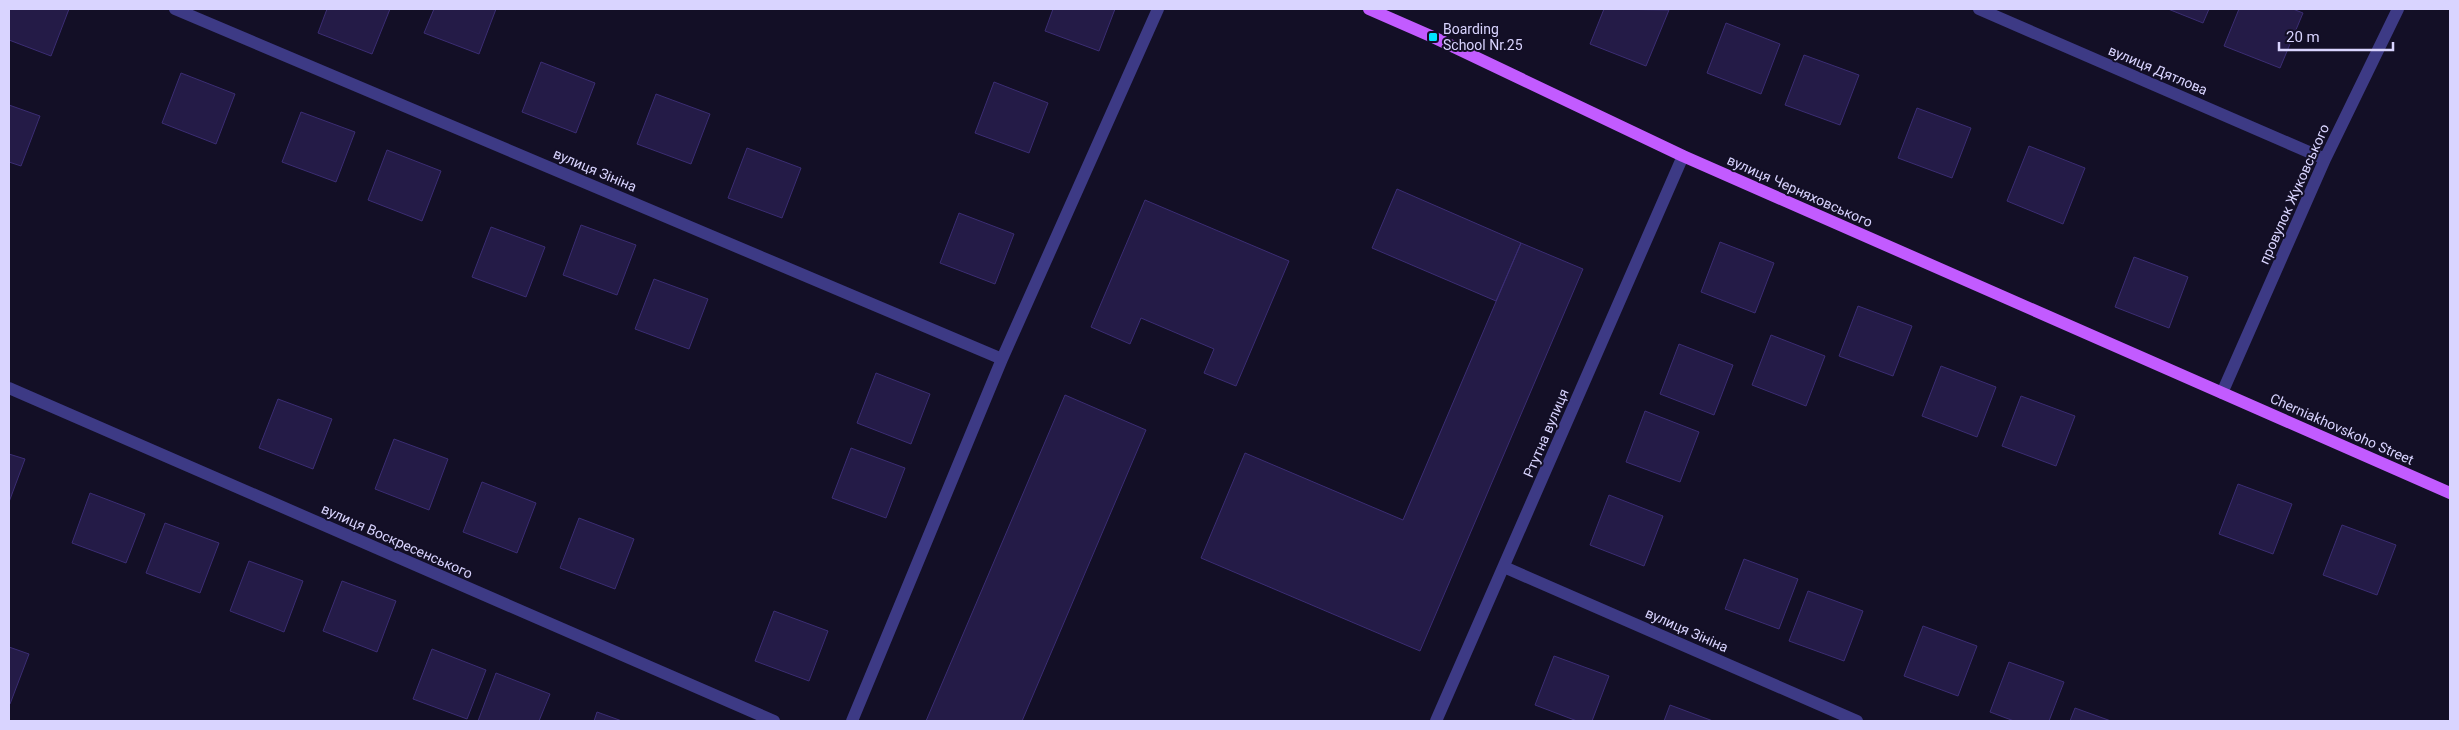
<svg xmlns="http://www.w3.org/2000/svg" width="2459" height="730" font-family="Roboto,sans-serif">
<style>
.building{fill:#241b47;stroke:#3b2d73}
.lines{fill:none;stroke-linecap:round;stroke-linejoin:round}
.minor{stroke:#3d3a85;stroke-width:12}
.major{stroke:#c25bff;stroke-width:12}
.poi-dot{fill:#00e5ff;stroke:#130f26;stroke-width:2}
.labels{text-anchor:middle;stroke-width:4;stroke-linejoin:round;paint-order:stroke}
.poi-label{font-size:14px;fill:#d9d4ff;stroke:#130f26;text-anchor:start}
.street-label{font-size:14px;fill:#d9d4ff;stroke:#130f26}
</style>
<rect width="100%" height="100%" fill="#130f26"/>
<path class="building" d="M9 9H69L51 56 9 40Z
M327 9H390L372 54 318 33Z
M434 9H496L479 54 424 33Z
M1053 9H1115L1099 51 1045 31Z
M1604 9 1669 10 1646 66 1590 44Z
M2168 9H2209L2203 23Z
M2239 9H2293L2303 13 2280 68 2224 46Z
M1726 23 1780 44 1761 94 1707 73Z
M1804 55 1859 75 1840 125 1785 105Z
M541 62 595 83 576 133 522 112Z
M181 73 235 94 216 144 162 123Z
M994 82 1048 103 1029 153 975 133Z
M656 94 710 114 691 164 637 144Z
M9 105 40 116 21 166 9 162Z
M1917 108 1971 128 1952 178 1898 158Z
M301 112 355 132 336 182 282 162Z
M2029 146 2085 168 2063 224 2007 201Z
M747 148 801 168 782 218 728 198Z
M387 150 441 171 422 221 368 200Z
M1397 189 1521 243 1496 301 1372 248Z
M1145 200 1289 261 1236 386 1204 373 1214 349 1141 318 1130 344 1091 327Z
M959 213 1014 234 995 284 940 263Z
M581 225 636 245 617 295 563 275Z
M491 227 545 247 526 297 472 277Z
M1720 242 1774 263 1755 313 1701 292Z
M1521 243 1583 269 1420 651 1201 558 1245 453 1403 520Z
M2134 257 2188 277 2169 328 2115 307Z
M654 279 708 299 689 349 635 329Z
M1858 306 1912 326 1893 376 1839 356Z
M1771 335 1825 356 1806 406 1752 385Z
M1679 344 1733 365 1714 415 1660 394Z
M1941 366 1996 387 1977 437 1922 416Z
M876 373 930 394 911 444 857 423Z
M1065 395 1146 430 1022 721H926Z
M2021 396 2075 416 2056 466 2002 446Z
M278 399 332 419 313 469 259 448Z
M1645 411 1699 432 1680 482 1626 462Z
M394 439 448 459 429 510 375 489Z
M851 448 905 468 886 518 832 498Z
M9 454 25 459 9 502Z
M482 482 536 503 517 553 463 532Z
M2238 484 2292 504 2273 554 2219 534Z
M90 493 145 514 126 563 72 543Z
M1609 495 1663 516 1644 566 1590 545Z
M579 518 634 539 615 589 560 568Z
M165 523 219 543 200 593 146 573Z
M2342 525 2396 545 2377 595 2323 575Z
M1744 559 1798 579 1779 629 1725 609Z
M249 561 303 581 284 632 230 611Z
M342 581 396 601 377 652 323 631Z
M1808 591 1863 611 1844 661 1789 641Z
M774 611 828 631 809 681 755 661Z
M1923 626 1977 646 1958 696 1904 676Z
M9 647 29 654 10 704H9Z
M432 649 486 670 467 719 413 699Z
M1554 656 1609 676 1592 721H1577L1535 705Z
M2009 662 2064 682 2049 721H2014L1990 712Z
M496 673 550 694 539 721H478Z
M1670 705 1713 721H1664Z
M2075 708 2111 721H2070Z
M597 712 622 721H594Z"/>
<g class="lines">
<path class="minor" d="M175 9 1002 359
M1979 9 2325 159
M9 388 774 721
M2222 393 2325 159 2398 9
M1504 567 1857 721
M852 721 1002 359 1158 9
M1436 721 1683 156"/>
<path class="major" d="M1369 9 1433 37 1683 156 2450 493"/>
</g>
<rect class="poi-dot" x="1428" y="32" width="10" height="10" rx="2.5"/>
<g class="labels">
<g class="poi-label">
<text x="1443" y="34">Boarding<tspan x="1443" dy="16">School Nr.25</tspan></text>
</g>
<g class="street-label">
<text transform="translate(2158 70) rotate(23)" y="5">вулиця Дятлова</text>
<text transform="translate(595 170) rotate(23)" y="5">вулиця Зініна</text>
<text transform="translate(1800 191) rotate(24)" y="5">вулиця Черняховського</text>
<text transform="translate(2294 194) rotate(-66)" y="5">провулок Жуковського</text>
<text transform="translate(2342 429) rotate(24)" y="5">Cherniakhovskoho Street</text>
<text transform="translate(1546 433) rotate(-67)" y="5">Ртутна вулиця</text>
<text transform="translate(397 541) rotate(24)" y="5">вулиця Воскресенського</text>
<text transform="translate(1687 630) rotate(24)" y="5">вулиця Зініна</text>
</g>
</g>
<rect width="2459" height="730" fill="none" stroke="#d9d4ff" stroke-width="20"/>
<path d="M2279 42v8h114v-8" fill="none" stroke="#d9d4ff" stroke-width="2.5"/>
<text x="2286" y="42" font-size="15" fill="#d9d4ff" stroke="#130f26" stroke-width="4" paint-order="stroke">20 m</text>
</svg>
